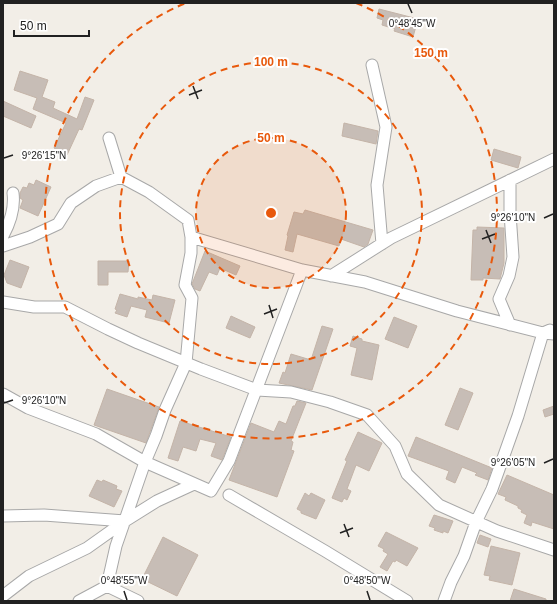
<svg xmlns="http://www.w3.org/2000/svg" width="557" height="604" font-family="Helvetica,sans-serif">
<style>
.building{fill:#c7bdb6;stroke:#c4b4a8}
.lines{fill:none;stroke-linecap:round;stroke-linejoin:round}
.street-casing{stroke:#a8a8a8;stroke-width:13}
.street{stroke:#fff;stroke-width:11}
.ticks{fill:none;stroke:#212121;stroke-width:1.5}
.ring{fill:none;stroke:#e8590c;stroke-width:2;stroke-dasharray:7 5}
.ticks-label{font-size:10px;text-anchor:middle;fill:#212121;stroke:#fff;stroke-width:4;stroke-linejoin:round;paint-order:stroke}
.centre{fill:#e8590c;stroke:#fff;stroke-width:2}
.ring-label{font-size:12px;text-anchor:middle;font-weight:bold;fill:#e8590c;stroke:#fff;stroke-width:4;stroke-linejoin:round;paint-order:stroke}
</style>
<rect width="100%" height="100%" fill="#f2eee7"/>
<path class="building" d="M379 9 418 19 413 37 394 31 395 29 382 25 383 20 377 18Z
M20 71 48 80 42 97 55 102 53 108 77 119 85 97 94 100 82 130 79 129 67 155 54 148 66 123 33 109 37 98 14 90Z
M3 101 36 116 31 128 3 116Z
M344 123 378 131 376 144 342 136Z
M494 149 521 157 518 168 491 160Z
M36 180 51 187 38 216 20 208 23 200 20 198V193L23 187 27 188 29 183 34 185Z
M305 210 373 230 368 244 364 247 341 239 339 246 297 234 293 252 285 250 288 236 287 235 294 212 303 214Z
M477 227 504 228V263L500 279 483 278V280H471L473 230H477Z
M205 251 240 266 236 275 220 268 217 275 209 272 200 291 195 289 192 284Z
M10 260 29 267 21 288 7 283 4 275Z
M98 261H129L128 272H108V285H98Z
M120 294 138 299V297L152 300 153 295 175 300 169 323 145 317 147 310 131 306 127 317 115 313 117 310 115 309Z
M231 316 255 327 250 338 226 328Z
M394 317 417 326 408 348 385 339Z
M322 326 333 329 312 390 279 383 283 372 285 373 291 354 311 360Z
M353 336 362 339V341L379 345 372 380 351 375 357 348 350 346Z
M460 388 473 393 458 430 445 425Z
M107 389 159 407 146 443 94 425Z
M297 401 306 403 291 441 293 442 291 450 294 451 277 497 229 480 251 423 274 432 279 421 286 424 293 406H295Z
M554 406V414L545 417 543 410Z
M180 421 231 437 222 460 211 456 216 443 200 439 196 451 183 447 178 461 168 458Z
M358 432 382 443 369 471 356 465 347 489 351 491 347 500 344 498 342 502 332 498 347 461 345 460Z
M416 437 492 468 488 480 475 475 477 473 462 467 455 483 446 479 449 471 408 456Z
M507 475 554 495V529L532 522 531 526 524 523 527 515 521 512 522 510 518 508V506L505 500 506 497 498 494Z
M97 480 102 482 103 480 117 486 116 489 122 491 114 507 89 496Z
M305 493 309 496 311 493 325 500 316 519 301 513V511L297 509Z
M434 515 453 521 448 533 443 531V533L434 530 435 528 429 526Z
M386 532 418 548 407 566 396 560 395 562 393 561 387 571 380 567 388 554 383 551 384 549 378 546Z
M480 535 491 539 488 547 477 543Z
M163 537 198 555 177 596 142 579Z
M491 546 520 553 512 585 489 580 490 576 484 575Z
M514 589 546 599V601H510Z"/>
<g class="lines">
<g class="street-casing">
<path id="street" d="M372 65 386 127 377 185 382 244
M109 138 121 177 149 192 188 220 191 237 302 270 365 282 457 311 543 333 554 334
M3 236C10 223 15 208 13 193
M3 246 30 237 58 224 71 203 96 186 121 177
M331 276 391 238 554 159
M3 302 34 307H65L108 329 138 343 201 369 257 390 291 392 330 402 367 415 395 446 407 474 439 505 497 531 554 550
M510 325 499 299 509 276 513 257 510 213V180
M3 394 28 408 96 434 145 462 211 491 229 461 302 270
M229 495 325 551 407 601
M3 516 44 515 125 521 87 548 29 576 3 596
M125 521 157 501 194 484
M79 601 107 586
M138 601 107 586 116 546 145 462 156 436 165 410 186 363 192 298 185 285 191 253V237
M444 601 451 582 464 556 476 522 492 489 518 416 543 333 550 330"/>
</g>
<use href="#street" class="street"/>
</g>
<path class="ticks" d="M408 4 412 13M193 86 198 99M189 95 202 90M4 158 13 155M544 218 553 214M486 230 491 243M482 239 495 234M269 305 273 318M264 314 277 309M4 403 13 400M544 463 553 459M344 524 349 537M340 533 353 528M124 591 127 600M367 591 370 600"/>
<circle cx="271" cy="213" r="75" fill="#e8590c" fill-opacity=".12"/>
<g class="ring">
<circle cx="271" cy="213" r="75"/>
<circle cx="271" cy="213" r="151"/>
<path d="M356 3A226 226 0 1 1 186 3"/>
</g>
<g class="ticks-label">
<text x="412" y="27">0°48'45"W</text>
<text x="44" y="159">9°26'15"N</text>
<text x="513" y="221">9°26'10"N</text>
<text x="44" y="404">9°26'10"N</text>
<text x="513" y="466">9°26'05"N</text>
<text x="124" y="584">0°48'55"W</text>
<text x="367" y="584">0°48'50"W</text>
</g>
<circle cx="271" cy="213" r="6" class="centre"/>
<g class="ring-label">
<text x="431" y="57">150 m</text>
<text x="271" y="66">100 m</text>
<text x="271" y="142">50 m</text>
</g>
<rect width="557" height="604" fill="none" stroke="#212121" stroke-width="8"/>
<path d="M14 30v6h75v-6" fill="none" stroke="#212121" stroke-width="2"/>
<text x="20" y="30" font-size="12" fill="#212121" stroke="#ffffff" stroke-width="3" paint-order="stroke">50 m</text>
</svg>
